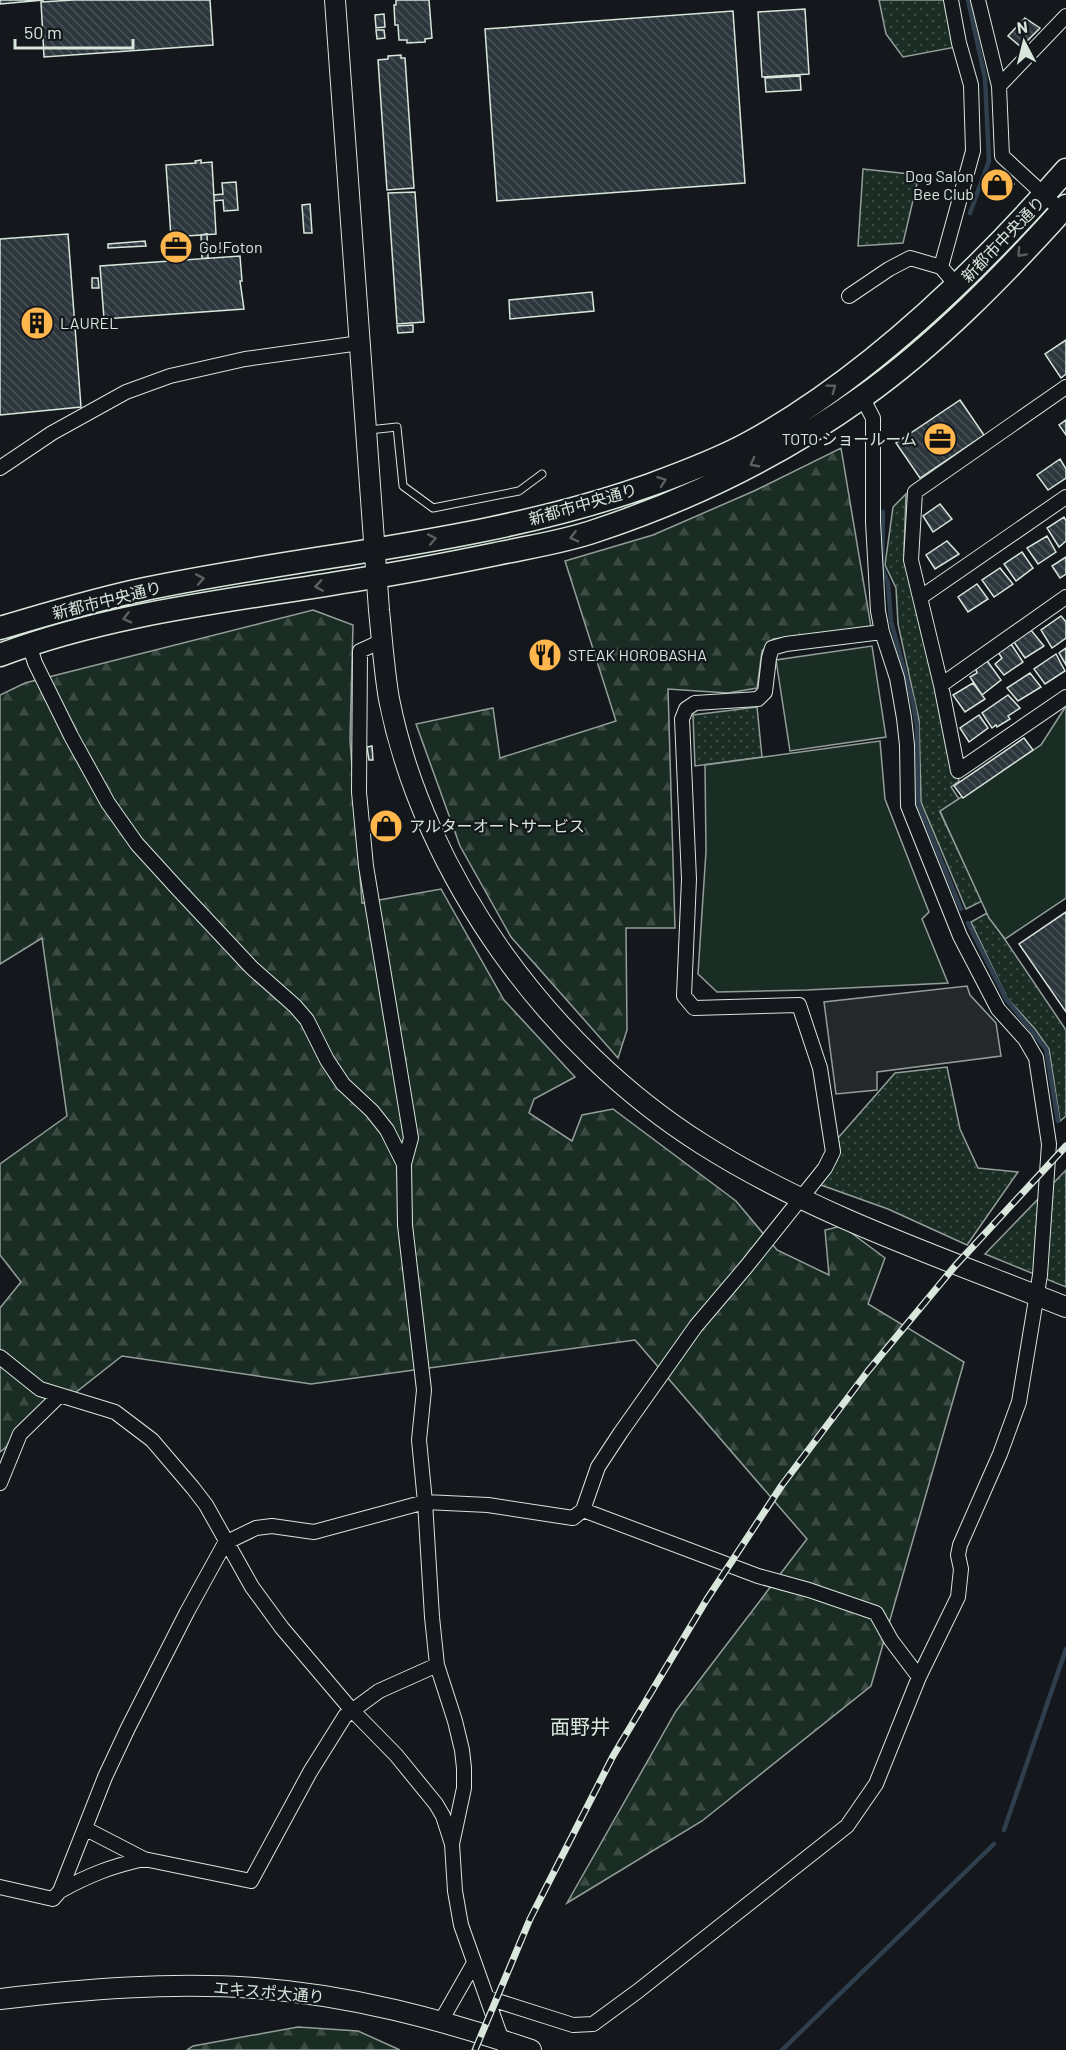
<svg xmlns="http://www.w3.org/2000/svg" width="1066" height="2050" font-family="Barlow,'Noto Sans JP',sans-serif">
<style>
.green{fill:url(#green-dots);stroke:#939e99;stroke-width:1.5}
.forest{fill:url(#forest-firs);stroke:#939e99;stroke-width:1.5}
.pitch{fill:#1a2d24;stroke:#939e99;stroke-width:1.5}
.parking{fill:#24282b;stroke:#939e99;stroke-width:1.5}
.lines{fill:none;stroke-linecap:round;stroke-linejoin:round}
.stream{stroke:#2f3f4d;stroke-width:4.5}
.building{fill:url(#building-back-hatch);stroke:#d8e6dc;stroke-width:1.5}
.lane-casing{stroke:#d8e6dc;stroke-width:9}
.street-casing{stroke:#d8e6dc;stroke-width:16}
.secondary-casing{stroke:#d8e6dc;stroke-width:22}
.primary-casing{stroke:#d8e6dc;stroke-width:25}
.lane{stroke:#14181c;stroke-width:7}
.street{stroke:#14181c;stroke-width:14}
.secondary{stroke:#14181c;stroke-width:20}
.primary{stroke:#14181c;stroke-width:22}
.rail-casing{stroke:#d8e6dc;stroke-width:7}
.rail{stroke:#14181c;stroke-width:4.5;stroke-dasharray:14;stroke-linecap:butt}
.oneway{stroke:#59605f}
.labels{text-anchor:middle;stroke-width:4.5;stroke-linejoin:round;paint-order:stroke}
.poi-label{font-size:16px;fill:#d8e6dc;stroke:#14181c;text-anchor:start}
.street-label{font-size:16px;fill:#d8e6dc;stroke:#14181c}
.quarter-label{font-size:20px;fill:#d8e6dc;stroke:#14181c}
</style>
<defs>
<pattern id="green-dots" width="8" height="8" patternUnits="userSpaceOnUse" patternTransform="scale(1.5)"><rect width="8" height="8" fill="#1a2d24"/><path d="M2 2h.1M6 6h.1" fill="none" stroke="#3b4b43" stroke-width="1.8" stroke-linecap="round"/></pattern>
<pattern id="forest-firs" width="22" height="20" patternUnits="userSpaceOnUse" patternTransform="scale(1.5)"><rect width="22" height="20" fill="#1a2d24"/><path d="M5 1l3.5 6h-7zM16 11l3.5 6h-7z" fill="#3b4b43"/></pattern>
<pattern id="building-back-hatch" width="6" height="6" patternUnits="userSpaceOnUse" patternTransform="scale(1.5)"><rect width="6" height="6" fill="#2c363c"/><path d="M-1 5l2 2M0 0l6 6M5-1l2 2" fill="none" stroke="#4a5358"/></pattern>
</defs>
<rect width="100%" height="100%" fill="#14181c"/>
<path class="green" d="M879 0H947L956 47 903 57 886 34Z
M863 169 919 175 903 243 858 246Z
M906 494 904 551 959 781 951 787 959 799 940 812 982 901 966 909 921 802 919 720 898 624 896 588 885 565 893 507Z
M757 707 762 757 695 766 693 715Z
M987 913 1066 1030V1116L1060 1121 1049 1049 1035 1029 1007 998 971 922Z
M947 1067 960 1129 978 1168 1018 1172 967 1245 888 1209 821 1185 840 1150 838 1138 895 1073Z
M1066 1170V1287L985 1254Z"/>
<path class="forest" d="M841 448 871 627 773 639 762 651 757 688 728 693 668 689 675 928H626L627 1030 618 1058 511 937 460 846 416 724 493 708 500 758 616 721 565 561 653 535 754 491Z
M313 610 353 625 350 740 362 903 441 889 504 1000 575 1077 534 1099 529 1113 572 1141 582 1115 613 1109 736 1201 777 1250 829 1275 825 1230 842 1226 885 1258 868 1304 964 1362 871 1686 702 1821 567 1903 676 1711 807 1539 635 1340 311 1384 122 1356 0 1452V1308L21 1282 0 1255V1164L67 1116 42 938 0 964V695L25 683Z
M298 2027 358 2031 400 2050H187L193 2046Z"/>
<path class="pitch" d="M872 646 886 737 790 751 776 660Z
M1066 706V898L1005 939 989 918 940 811 1041 745Z
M880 741 885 799 929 912 922 919 948 983 807 990 717 992 698 974 706 851 705 765Z"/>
<path class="parking" d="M967 986 970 995 996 1023 1001 1056 877 1072V1090L836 1094 824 1002Z"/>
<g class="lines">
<path class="stream" d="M968 0 985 78 989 161 970 213
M883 512 882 567 888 583 891 621 913 703 917 726 918 803 961 909
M968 923 1006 999 1046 1049 1058 1121
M1004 1830 1066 1649
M782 2050 994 1844"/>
</g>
<path class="building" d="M0 0H44L0 4Z
M73 0H210L213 45 44 57 41 2Z
M396 0H429L432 38 425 39V42L407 43V40H399L398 25H395L394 5H396Z
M805 9 809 74 762 77 758 12Z
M733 11 745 183 497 201 485 29Z
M384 14 385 27 376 28 375 15Z
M1025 18 1040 28 1021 47 1008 36Z
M376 30H384L385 38 377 39Z
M401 55V58H405L414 188 387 190 378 60 388 59V56Z
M800 76 801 90 766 92 765 78Z
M201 160V163L212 162 216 234 171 237 166 165 196 163 195 161Z
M997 169 1014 184 997 201 981 186Z
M236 182 238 210 224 211 223 200 214 201V195L223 194 222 183Z
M415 192 424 322 397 324 388 193Z
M310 204 312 233H304L302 205Z
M68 234 81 407 0 415V239Z
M207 234 208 258 202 259 201 235Z
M145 241 146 246 108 248V244Z
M240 256 242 281H240L244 309 104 319 100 266Z
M92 278H98L99 288H92Z
M592 292 594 311 510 319 509 300Z
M413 325V332L398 333 397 326Z
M1066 340V374L1061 378 1045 354Z
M960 400 984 435 920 478 896 443Z
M1066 420V435L1059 425Z
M1060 459 1066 469V478L1048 490 1037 475Z
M940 504 952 519 933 532 923 516Z
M1064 517 1066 521V541L1059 547 1047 528Z
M1047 536 1056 552 1038 564 1027 548Z
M947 541 959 554 935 569 926 555Z
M1022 552 1033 568 1016 581 1004 564Z
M1066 557V574L1060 578 1052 566Z
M1000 568 1013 584 994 597 982 580Z
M977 584 988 599 968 612 958 597Z
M1061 616 1066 622V638L1052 648 1041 630Z
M1030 629 1044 646 1025 658 1014 642Z
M1011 644 1023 662 1004 675 995 664 1002 658 998 652Z
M1066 648V665L1059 653Z
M1056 654 1065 671 1045 684 1034 669Z
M985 658 1001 680 982 695 970 677 977 673 974 664Z
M1030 673 1041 687 1018 701 1007 688Z
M973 683 985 699 965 712 953 695Z
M1008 695 1020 708 1008 716 1010 719 997 727 996 725 992 728 982 713Z
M979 715 988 728 969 742 960 728Z
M1024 738 1033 750 963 798 954 786Z
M372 746 373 760H369L367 747Z
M1066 912V1012L1019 944Z"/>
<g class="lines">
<g class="lane-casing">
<path id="lane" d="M369 430 397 427 403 486 433 508 519 491 542 474"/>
</g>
<g class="street-casing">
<path id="street" d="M978 0 999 86 1002 156 1066 215
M999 86 1066 16
M941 267 973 151 971 85 959 43 951 0
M849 296 889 269 910 258 941 267 957 286
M1066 387 915 492 911 560 941 685 958 771 1066 697
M0 468 52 433 126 392 170 376 245 359 360 343
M921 597 1066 497
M382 641 360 651 359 792 366 866 411 1138 404 1164 405 1225 424 1390 419 1440 425 1502 432 1617 437 1665 455 1721 462 1750 464 1768V1788L452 1844
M29 644 35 663 71 736 108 803 137 844 178 889 252 968 295 1006 307 1020 327 1060 343 1084 372 1111 387 1130 404 1164
M941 685 1066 597
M0 1357 40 1389 115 1412 152 1440 193 1488 206 1505 252 1587 282 1628 349 1707 396 1755 436 1804 443 1816 452 1844 455 1891 461 1925 504 2046
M0 1483 20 1434 60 1395
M583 1510 598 1467 621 1432 696 1326 746 1267 825 1168 833 1152 820 1068 799 1005 694 1008 684 996 689 879 682 719 686 709 695 703 758 699 765 692 769 658 772 648 786 644 882 632
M86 1829 144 1859 251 1881 310 1772 345 1716 379 1691 437 1665
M0 1887 53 1899 60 1891 105 1777 128 1728 187 1612 225 1543 256 1528 272 1526 314 1532 425 1502 488 1505 573 1518 583 1510 758 1576 809 1590 876 1613 891 1640 919 1677
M60 1891C89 1875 112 1866 144 1859
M488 1998 573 2025 593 2024 638 1991 847 1826 876 1784 919 1677 958 1597 961 1569 958 1555 960 1545 1000 1454 1019 1402 1040 1275 1049 1144 1036 1058 1025 1039 998 1009 960 936 908 806 907 745 904 718 897 678 882 632 878 611 873 522V418L862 397
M441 2021 474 1963"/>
</g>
<g class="secondary-casing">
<path id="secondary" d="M335 0 379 610C382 639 384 670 389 699 424 876 550 1048 702 1144 814 1215 943 1258 1066 1307
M0 1999C85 1989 170 1982 255 1988 350 1995 441 2019 531 2050"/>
</g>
<g class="primary-casing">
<path id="primary" d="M0 628C48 614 96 599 145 589 313 554 487 543 650 485 683 473 718 460 749 443 869 377 976 273 1066 170
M0 655C117 611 239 600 362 579 407 572 452 563 496 554 529 547 563 542 595 531 689 500 781 455 861 398 936 345 1005 274 1066 206"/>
</g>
<use href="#lane" class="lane"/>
<use href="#street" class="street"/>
<use href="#secondary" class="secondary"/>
<use href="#primary" class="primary"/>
<g class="rail-casing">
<path id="rail" d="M475 2050 530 1919 613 1756 707 1599 782 1485 868 1371 955 1266 1066 1146"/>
</g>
<use href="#rail" class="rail"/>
</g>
<defs><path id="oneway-chevron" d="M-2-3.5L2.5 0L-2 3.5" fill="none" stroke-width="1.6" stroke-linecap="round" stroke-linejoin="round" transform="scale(1.5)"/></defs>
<g class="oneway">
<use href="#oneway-chevron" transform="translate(1021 253) rotate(133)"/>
<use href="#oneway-chevron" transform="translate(832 388) rotate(-37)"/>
<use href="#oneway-chevron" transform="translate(754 463) rotate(152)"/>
<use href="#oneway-chevron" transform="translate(662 481) rotate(-20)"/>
<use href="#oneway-chevron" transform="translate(574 537) rotate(166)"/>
<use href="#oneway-chevron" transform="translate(432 539) rotate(-11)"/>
<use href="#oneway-chevron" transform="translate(200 579) rotate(-10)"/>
<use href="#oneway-chevron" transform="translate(319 586) rotate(171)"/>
<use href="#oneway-chevron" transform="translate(127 618) rotate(166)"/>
</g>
<defs>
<g id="shop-disc" transform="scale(1.725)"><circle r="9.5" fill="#ffb74d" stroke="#14181c"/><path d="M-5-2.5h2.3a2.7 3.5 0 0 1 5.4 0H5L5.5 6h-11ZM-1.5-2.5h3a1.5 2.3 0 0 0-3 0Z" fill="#111"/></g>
<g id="office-disc" transform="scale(1.725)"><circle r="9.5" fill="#ffb74d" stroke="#14181c"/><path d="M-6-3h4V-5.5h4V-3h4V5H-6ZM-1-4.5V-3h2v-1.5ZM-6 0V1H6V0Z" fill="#111"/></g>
<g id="building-disc" transform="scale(1.725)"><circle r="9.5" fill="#ffb74d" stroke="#14181c"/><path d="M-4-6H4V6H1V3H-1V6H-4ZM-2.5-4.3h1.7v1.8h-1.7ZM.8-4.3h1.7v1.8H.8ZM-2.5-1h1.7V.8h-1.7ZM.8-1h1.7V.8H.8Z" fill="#111"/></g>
<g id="restaurant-disc" transform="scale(1.725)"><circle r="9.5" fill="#ffb74d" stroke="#14181c"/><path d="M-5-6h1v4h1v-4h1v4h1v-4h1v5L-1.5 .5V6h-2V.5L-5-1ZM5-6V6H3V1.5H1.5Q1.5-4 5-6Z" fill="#111"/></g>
</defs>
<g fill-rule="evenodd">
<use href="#shop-disc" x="997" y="185"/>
<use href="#office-disc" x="176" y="247"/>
<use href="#building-disc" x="37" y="323"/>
<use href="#office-disc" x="940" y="439"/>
<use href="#restaurant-disc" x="545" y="655"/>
<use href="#shop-disc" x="386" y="826"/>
</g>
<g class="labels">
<g class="poi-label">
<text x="974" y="182" text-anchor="end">Dog Salon<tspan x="974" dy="18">Bee Club</tspan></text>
<text x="199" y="253">Go!Foton</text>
<text x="60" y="329">LAUREL</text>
<text x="917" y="445" text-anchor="end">TOTO ショールーム</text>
<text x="568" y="661">STEAK HOROBASHA</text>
<text x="409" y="832">アルターオートサービス</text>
</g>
<g class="street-label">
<text transform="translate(1003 239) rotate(-46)" y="6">新都市中央通り</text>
<text transform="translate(583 504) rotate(-16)" y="6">新都市中央通り</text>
<text transform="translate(107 600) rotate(-14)" y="6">新都市中央通り</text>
<text transform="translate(269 1992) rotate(5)" y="6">エキスポ大通り</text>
</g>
<g class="quarter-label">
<text x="580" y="1734">面野井</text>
</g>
</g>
<g transform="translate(1024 42) rotate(353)" stroke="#14181c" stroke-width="4.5" paint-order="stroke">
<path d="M0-4.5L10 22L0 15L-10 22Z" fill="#d8e6dc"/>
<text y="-9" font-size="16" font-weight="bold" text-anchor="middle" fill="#d8e6dc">N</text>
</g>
<path d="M15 39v9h118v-9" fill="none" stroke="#d8e6dc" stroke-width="3"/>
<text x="24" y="39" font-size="18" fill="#d8e6dc" stroke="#14181c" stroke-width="4.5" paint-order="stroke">50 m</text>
</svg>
